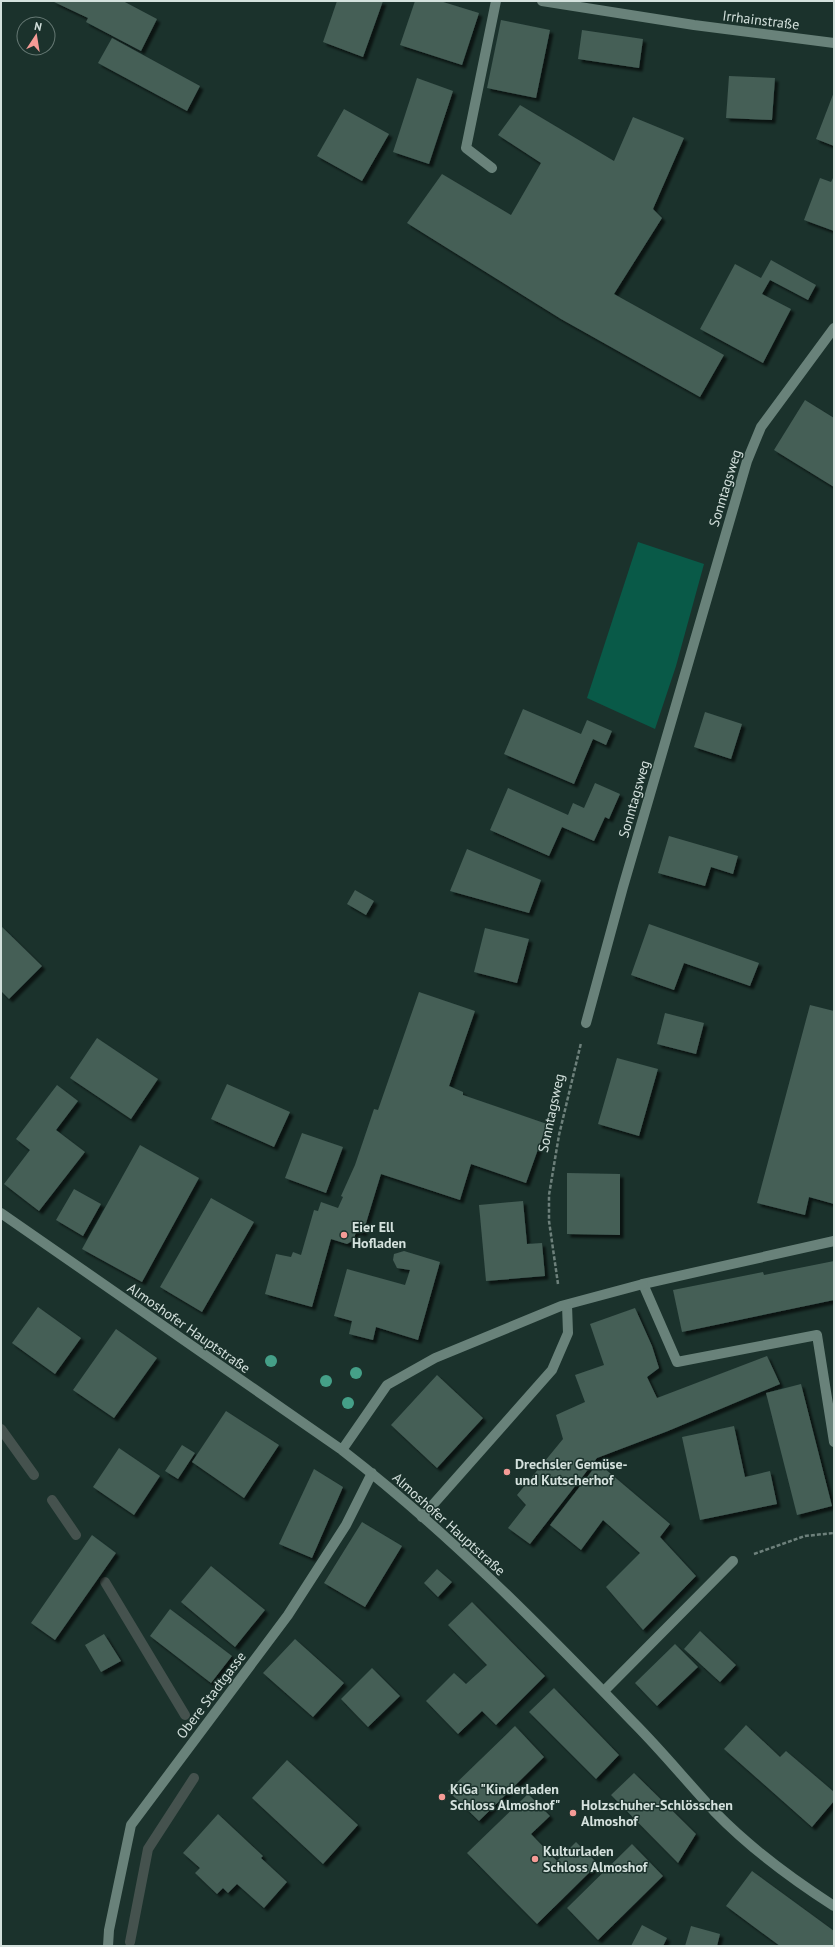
<svg xmlns="http://www.w3.org/2000/svg" width="835" height="1947" font-family="'PT Sans',sans-serif">
<style>
.green{fill:#095a48}
.lines{fill:none;stroke-linecap:round;stroke-linejoin:round}
.stream{stroke:#45524e;stroke-width:10}
.building{fill:#455e56;filter:url(#shadow)}
.path{stroke:#6d807b;stroke-width:2.5;stroke-dasharray:4 2;stroke-linecap:butt}
.lane{stroke:#69827a;stroke-width:10}
.street{stroke:#69827a;stroke-width:10}
.tree{fill:#45a088}
.poi-dot{fill:#f59b96;stroke:#1b322c;stroke-width:1.5}
.labels{text-anchor:middle;stroke-width:3;stroke-linejoin:round;paint-order:stroke}
.street-label{font-size:14px;fill:#d4e1dd;stroke:#1b322c}
.poi-label{font-size:14px;font-weight:bold;fill:#d4e1dd;stroke:#1b322c;text-anchor:start}
</style>
<defs>
<filter id="shadow"><feDropShadow dx="3.5" dy="3.5" stdDeviation="1" flood-color="#0009"/></filter>
</defs>
<rect width="100%" height="100%" fill="#1b322c"/>
<path class="green" d="M638 542 704 564 676 666 655 729 587 698Z"/>
<g class="lines">
<path class="stream" d="M1 1429 34 1475
M52 1500 76 1535
M105 1582 185 1715
M130 1942 148 1849 194 1778"/>
</g>
<path class="building" d="M52 1H123L157 19 141 51 86 22 88 18Z
M337 1H383L363 57 323 42Z
M415 1H440L479 13 462 65 400 45Z
M501 20 550 30 536 98 487 88Z
M582 30 643 39 639 68 578 59Z
M112 38 200 86 187 111 98 63Z
M729 76 775 78 772 120 726 118Z
M417 78 453 91 429 164 393 152Z
M834 92V146L816 139Z
M520 105 614 161 633 117 684 138 653 209 662 218 614 294 724 355 700 397 561 319 407 223 442 174 511 215 541 163 498 135Z
M344 109 389 134 362 181 317 156Z
M834 176V231L804 220 820 178 831 182Z
M771 260 816 285 808 300 770 280 762 294 791 309 763 363 700 329 735 264 761 278Z
M805 400 834 418V487L774 450Z
M523 709 581 734 587 720 612 731 606 745 593 739 574 784 504 754Z
M705 712 742 724 731 759 694 747Z
M595 783 620 794 609 819 605 817 594 841 562 827 549 856 490 830 508 788 568 815 573 803 584 808Z
M669 836 738 856 733 874 711 867 705 886 658 873Z
M467 849 541 880 529 913 450 891Z
M355 890 374 901 366 915 347 904Z
M649 924 759 963 750 986 684 963 674 990 631 975Z
M1 926 42 966 9 999 1 991Z
M485 928 529 939 517 983 474 972Z
M419 992 475 1011 449 1086 463 1092V1095L547 1124 526 1183 471 1164 460 1200 381 1174 363 1233 356 1231 354 1240 347 1244 331 1239 312 1307 265 1294 276 1254 291 1257 293 1252 301 1255 314 1210 318 1211 321 1202 338 1208 343 1197 341 1196 355 1165 374 1109 378 1110Z
M810 1005 834 1011V1204L809 1197 805 1215 757 1203Z
M665 1013 704 1023 696 1054 657 1044Z
M97 1038 158 1079 131 1119 70 1078Z
M617 1058 658 1069 639 1136 598 1124Z
M227 1084 290 1112 274 1147 211 1119Z
M57 1085 78 1101 56 1130 85 1152 39 1211 4 1184 30 1150 16 1139Z
M302 1133 343 1147 326 1193 285 1178Z
M140 1145 199 1178 142 1282 82 1249Z
M567 1173 620 1174V1235L567 1234Z
M74 1189 101 1204 83 1236 56 1220Z
M211 1198 254 1222 202 1312 160 1287Z
M523 1201 527 1244 542 1243 545 1276 486 1281 479 1205Z
M404 1251 440 1262 418 1340 376 1327 373 1340 349 1334 352 1321 334 1316 347 1269 405 1285 410 1270 397 1268 393 1260 394 1254Z
M834 1261V1300L682 1332 673 1290 763 1272 764 1275Z
M38 1307 81 1338 55 1374 12 1343Z
M635 1308 652 1346 659 1368 647 1377 657 1398 767 1356 780 1384 668 1431 597 1458 530 1544 508 1528 526 1505 517 1495 563 1439 556 1415 585 1402 575 1375 604 1365 590 1324Z
M116 1329 157 1358 114 1418 73 1390Z
M437 1375 483 1418 437 1468 391 1425Z
M801 1384 832 1506 797 1515 766 1393Z
M226 1411 279 1445 244 1498 192 1462Z
M734 1426 745 1477 770 1471 777 1504 700 1520 682 1437Z
M182 1445 195 1453 178 1479 165 1471Z
M119 1448 160 1476 134 1515 93 1487Z
M598 1463 670 1524 660 1537 696 1576 643 1630 606 1587 640 1553 603 1520 581 1550 550 1525Z
M314 1469 343 1487 312 1558 279 1544Z
M362 1522 402 1546 365 1607 324 1583Z
M92 1535 116 1553 55 1640 31 1623Z
M211 1566 265 1610 235 1647 181 1602Z
M437 1569 452 1582 438 1597 424 1583Z
M472 1602 545 1676 496 1725 482 1711 458 1734 426 1701 454 1673 466 1684 487 1665 448 1625Z
M170 1609 232 1656 211 1683 150 1636Z
M700 1631 736 1665 720 1682 684 1649Z
M104 1634 121 1661 101 1672 85 1645Z
M295 1639 344 1683 313 1717 263 1673Z
M675 1644 698 1667 657 1706 635 1683Z
M372 1668 400 1696 368 1727 341 1699Z
M554 1688 619 1755 596 1779 529 1712Z
M746 1725 780 1757 786 1751 834 1792V1801L812 1827 724 1749Z
M515 1726 544 1757 479 1821 448 1791Z
M287 1760 358 1825 323 1864 252 1798Z
M634 1773 696 1834 678 1863 611 1795Z
M528 1794 550 1816 531 1834 557 1861 576 1842 598 1864 537 1924 467 1853Z
M218 1814 263 1856 261 1858 287 1882 264 1908 237 1884 228 1893 223 1888 217 1894 195 1873 200 1868 183 1853Z
M632 1844 663 1876 598 1940 567 1908Z
M752 1871 834 1931V1946H780L726 1906Z
M642 1925 667 1938 663 1946H631Z
M691 1926 720 1934 717 1946H685Z"/>
<g class="lines">
<path class="path" d="M558 1284 549 1221V1195L559 1135 581 1043
M754 1554 805 1536 834 1533"/>
<path class="lane" d="M492 168 466 148 496 1
M834 1241 643 1284 677 1362 817 1335 834 1442
M422 1517 552 1370 568 1333 567 1305
M604 1691 733 1561"/>
<path class="street" d="M542 1 694 25 834 43
M586 1023 623 887 747 461 761 427 834 328
M1 1213 342 1450C447 1531 541 1627 633 1722 662 1751 687 1782 715 1812 750 1848 792 1879 834 1906
M342 1450 387 1385 435 1358 561 1306 643 1284
M108 1946 109 1930 131 1825 288 1615 346 1525 372 1473"/>
</g>
<g class="tree">
<circle cx="271" cy="1361" r="6"/>
<circle cx="356" cy="1373" r="6"/>
<circle cx="326" cy="1381" r="6"/>
<circle cx="348" cy="1403" r="6"/>
</g>
<g class="poi-dot">
<circle cx="344" cy="1235" r="4"/>
<circle cx="507" cy="1472" r="4"/>
<circle cx="442" cy="1797" r="4"/>
<circle cx="573" cy="1813" r="4"/>
<circle cx="535" cy="1859" r="4"/>
</g>
<g class="labels">
<g class="street-label">
<text transform="translate(761 20) rotate(7)" y="5">Irrhainstraße</text>
<text transform="translate(725 488) rotate(-73)" y="5">Sonntagsweg</text>
<text transform="translate(634 799) rotate(-74)" y="5">Sonntagsweg</text>
<text transform="translate(551 1113) rotate(-78)" y="5">Sonntagsweg</text>
<text transform="translate(189 1328) rotate(35)" y="5">Almoshofer Hauptstraße</text>
<text transform="translate(449 1524) rotate(42)" y="5">Almoshofer Hauptstraße</text>
<text transform="translate(211 1695) rotate(-53)" y="5">Obere Stadtgasse</text>
</g>
<g class="poi-label">
<text x="352" y="1232">Eier Ell<tspan x="352" dy="16">Hofladen</tspan></text>
<text x="515" y="1469">Drechsler Gemüse-<tspan x="515" dy="16">und Kutscherhof</tspan></text>
<text x="450" y="1794">KiGa "Kinderladen<tspan x="450" dy="16">Schloss Almoshof"</tspan></text>
<text x="581" y="1810">Holzschuher-Schlösschen<tspan x="581" dy="16">Almoshof</tspan></text>
<text x="543" y="1856">Kulturladen<tspan x="543" dy="16">Schloss Almoshof</tspan></text>
</g>
</g>
<rect width="835" height="1947" fill="none" stroke="#d4e1dd" stroke-width="4"/>
<g transform="translate(36 36) rotate(12)"><circle r="19" fill="#1b322c" stroke="#657873"/>
<path d="M0-3L7 15L0 10L-7 15Z" fill="#f59b96"/>
<text y="-6" font-size="11" font-weight="bold" text-anchor="middle" fill="#d4e1dd">N</text>
</g>
</svg>
